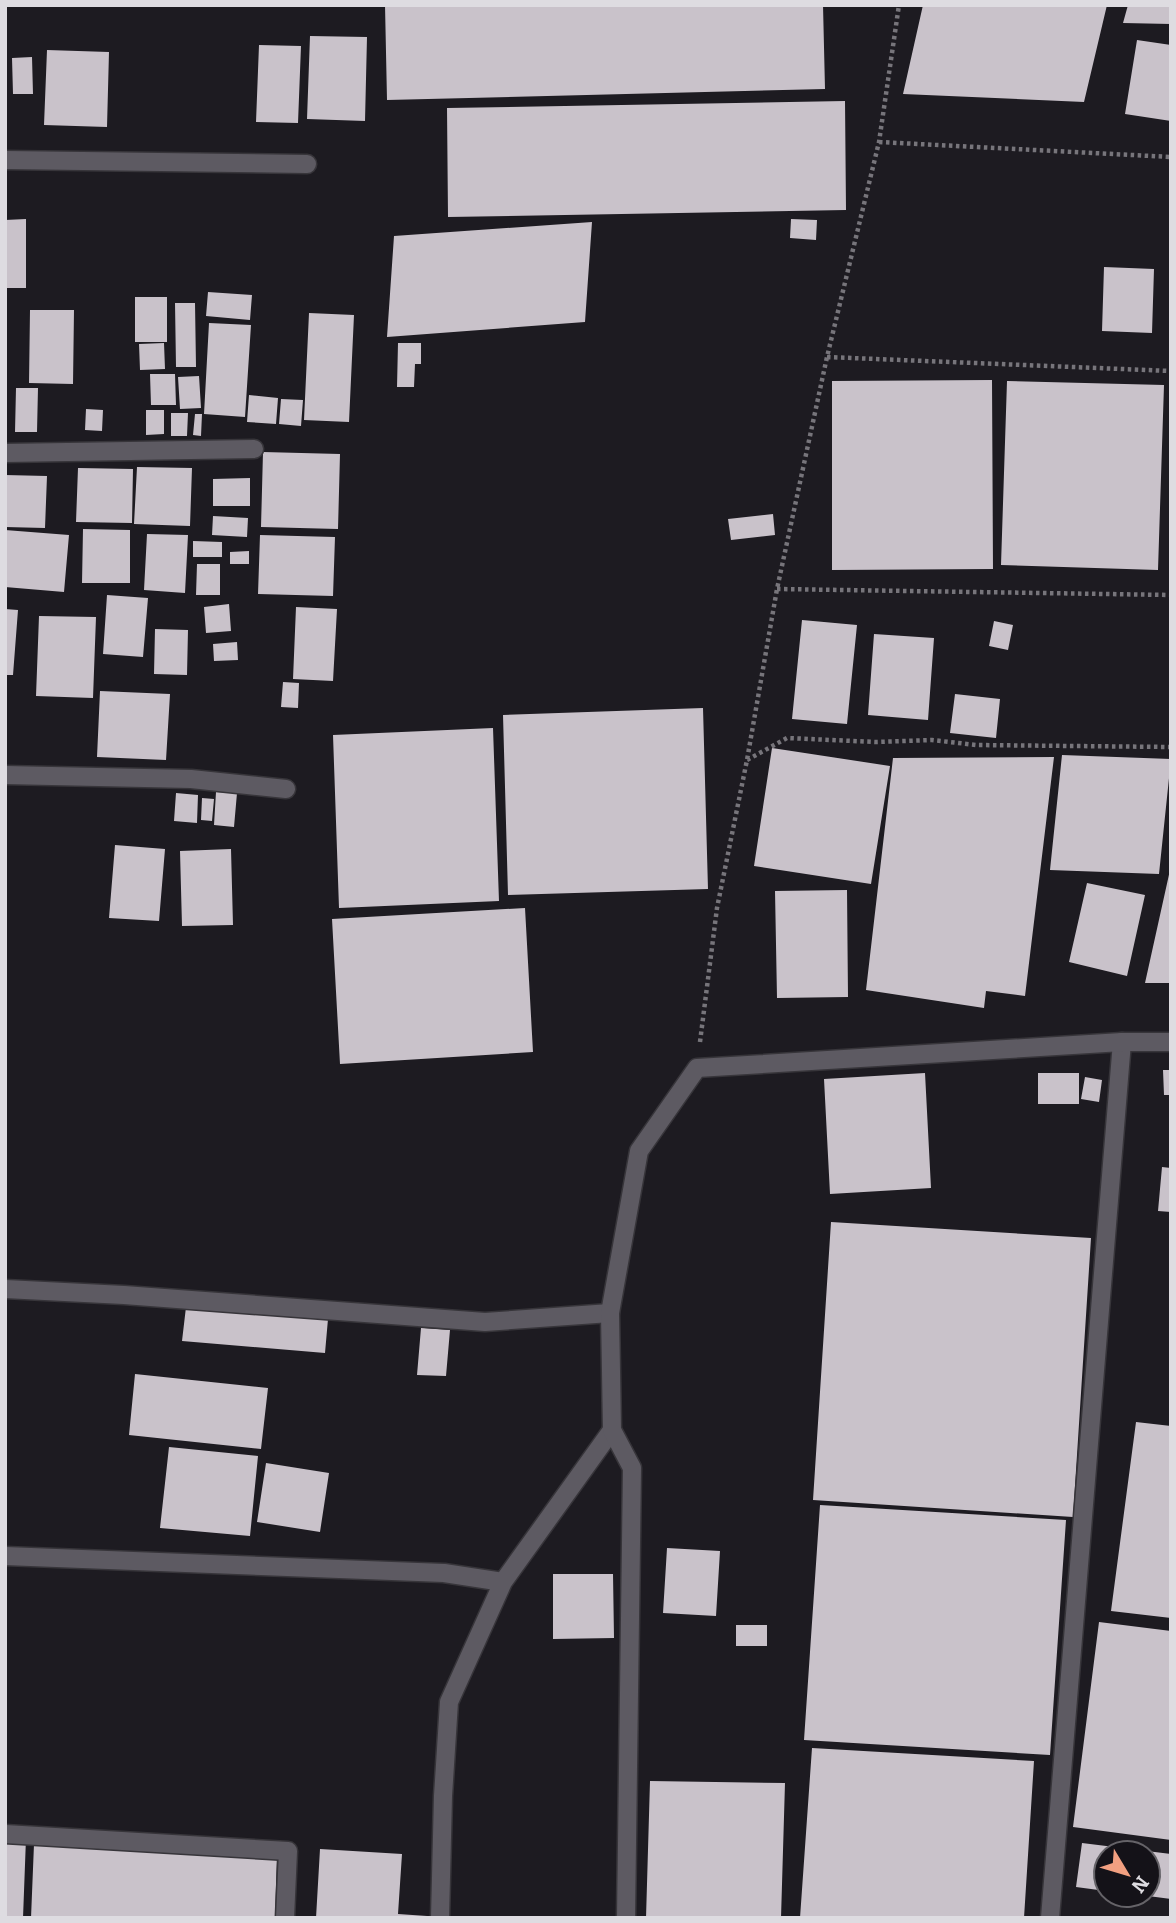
<svg xmlns="http://www.w3.org/2000/svg" width="1176" height="1923" font-family="Bitter,serif">
<style>
.building{fill:#c9c2ca}
.lines{fill:none;stroke-linecap:round;stroke-linejoin:round}
.service-casing{stroke:#37353a;stroke-width:21}
.minor-casing{stroke:#37353a;stroke-width:21}
.path{stroke:#77757b;stroke-width:4.5;stroke-dasharray:3.5 3.5;stroke-linecap:butt}
.service{stroke:#5d5a62;stroke-width:18}
.minor{stroke:#5d5a62;stroke-width:18}
</style>
<rect width="100%" height="100%" fill="#1d1b21"/>
<path class="building" d="M385 5H823L825 89 387 100Z
M923 5H1107L1084 102 903 94Z
M1128 5H1171V24L1123 23Z
M310 36 367 37 365 121 307 119Z
M1137 40 1171 45V121L1125 114Z
M259 45 301 46 298 123 256 122Z
M47 50 109 52 107 127 44 125Z
M32 57 33 94H13L12 58Z
M845 101 846 210 448 217 447 108Z
M26 219V288H5V220Z
M791 219 817 220 816 240 790 238Z
M592 222 585 322 387 337 394 236Z
M1104 267 1154 269 1152 333 1102 331Z
M208 292 252 295 250 320 206 316Z
M135 297H167V342H135Z
M175 303H195L196 367H176Z
M30 310H74L73 384 29 383Z
M309 313 354 315 349 422 304 420Z
M209 323 251 325 245 417 204 414Z
M164 343 165 369 140 370 139 344Z
M398 343H421V364H415L414 387H397Z
M150 374H175L176 405H151Z
M199 376 201 408 180 409 178 377Z
M992 380 993 569 832 570V381Z
M1007 381 1164 385 1158 570 1001 565Z
M16 388H38L37 432H15Z
M249 395 278 398 276 424 247 422Z
M281 399 303 400 301 426 279 424Z
M86 409 103 410 102 431 85 430Z
M146 410H164V434L146 435Z
M171 413H188L187 436H171Z
M195 414H202L201 436 193 435Z
M263 452 340 454 338 529 261 527Z
M137 467 192 468 190 526 134 524Z
M78 468 133 469 132 523 76 522Z
M5 475 47 476 45 528 5 527Z
M250 478V506H213V479Z
M773 514 775 535 731 540 728 519Z
M213 516 248 518 247 537 212 535Z
M83 529 130 530V583H82Z
M5 530 69 535 64 592 5 587Z
M147 534 188 535 185 593 144 590Z
M260 535 335 537 333 596 258 594Z
M193 541 222 542V557H193Z
M249 551V564H230V552Z
M197 564H220V595H196Z
M107 595 148 598 143 657 103 654Z
M229 604 231 631 206 633 204 607Z
M296 607 337 609 333 681 293 679Z
M5 609 18 610 13 675H5Z
M39 616 96 617 93 698 36 696Z
M802 620 857 625 847 724 792 719Z
M994 621 1013 625 1008 650 989 646Z
M155 629 188 630 187 675 154 674Z
M874 634 934 638 928 720 868 715Z
M237 642 238 660 214 661 213 644Z
M283 682 299 683 298 708 281 707Z
M100 691 170 694 166 760 97 757Z
M955 694 1000 699 996 738 950 733Z
M703 708 708 889 508 895 503 715Z
M493 728 499 901 339 908 333 735Z
M772 748 890 766 871 884 754 866Z
M1062 755 1171 759 1159 874 1050 870Z
M1054 757 1025 996 986 991 984 1008 866 990 893 758Z
M216 792 237 793 234 827 214 825Z
M176 793 198 795 197 823 174 821Z
M202 798 214 799 212 821 201 820Z
M115 845 165 849 159 921 109 918Z
M231 849 233 925 182 926 180 851Z
M1170 870 1171 983H1145Z
M1087 883 1145 895 1127 976 1069 962Z
M847 890 848 997 777 998 775 891Z
M525 908 533 1052 340 1064 332 919Z
M1163 1070H1171V1095H1164Z
M925 1073 931 1188 830 1194 824 1079Z
M1038 1073H1079V1104H1038Z
M1085 1077 1102 1080 1099 1102 1081 1099Z
M1162 1167 1171 1168V1212L1158 1211Z
M831 1222 1091 1238 1073 1517 813 1500Z
M186 1307 328 1319 325 1353 182 1341Z
M421 1328 450 1330 446 1376 417 1375Z
M135 1374 268 1388 261 1449 129 1435Z
M1136 1422 1171 1426V1618L1111 1611Z
M169 1447 258 1456 250 1536 160 1528Z
M266 1463 329 1473 320 1532 257 1522Z
M820 1505 1066 1520 1050 1755 804 1740Z
M667 1548 720 1551 716 1616 663 1613Z
M553 1574H613L614 1638 553 1639Z
M1099 1622 1171 1631V1840L1073 1827Z
M736 1625H767V1646H736Z
M812 1748 1034 1761 1024 1918H800Z
M650 1781 785 1783 781 1918H646Z
M5 1838H26L23 1918H5Z
M1082 1843 1171 1854V1899L1148 1896V1853H1106V1891L1076 1887Z
M34 1844 277 1854 275 1918H31Z
M320 1849 402 1854 398 1914 427 1916V1918H316Z"/>
<g class="lines">
<g class="service-casing">
<path id="service" d="M5 1289 124 1295 485 1322 610 1313
M5 1556 444 1573 503 1582
M5 1834 288 1851 285 1918
M440 1918 443 1796 449 1702 503 1582 612 1430
M1050 1918 1122 1042"/>
</g>
<g class="minor-casing">
<path id="minor" d="M5 160 307 164
M5 453 254 449
M5 775 191 779 286 789
M626 1918 632 1468 612 1430 610 1313 639 1151 697 1068 1122 1042H1171"/>
</g>
<path class="path" d="M879 142 1171 157
M827 357 1171 371
M777 589 1171 595
M747 760 787 738 876 742 932 740 976 745 1171 747
M700 1042 717 908 747 760 777 589 827 357 879 142 899 5"/>
<use href="#service" class="service"/>
<use href="#minor" class="minor"/>
</g>
<rect width="1176" height="1923" fill="none" stroke="#dedce1" stroke-width="14"/>
<g transform="translate(1127 1874) rotate(128)"><circle r="33" fill="#141218" stroke="#656368" stroke-width="2"/>
<path d="M0-5L12 26L0 18L-12 26Z" fill="#f2a081"/>
<text y="-10" font-size="19" font-weight="bold" text-anchor="middle" fill="#dedce1">N</text>
</g>
</svg>
